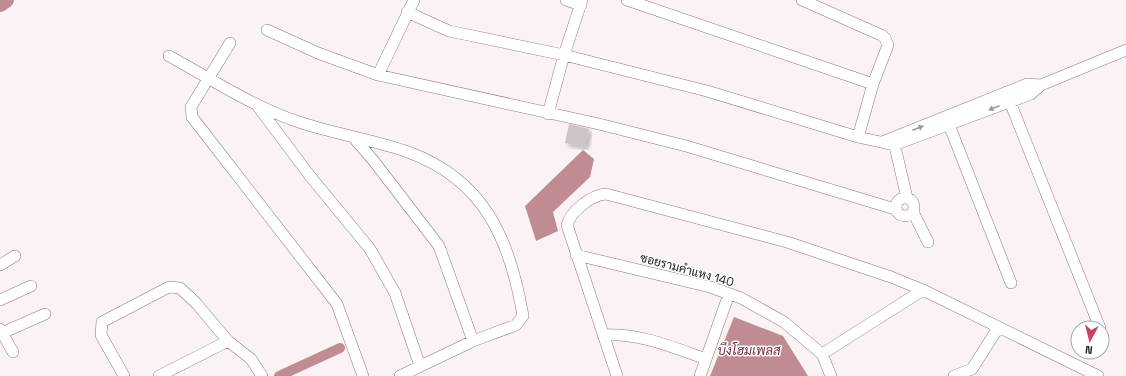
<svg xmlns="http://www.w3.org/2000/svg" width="1126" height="376" font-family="'Space Grotesk',Sarabun,sans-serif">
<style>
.water{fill:#c18b94}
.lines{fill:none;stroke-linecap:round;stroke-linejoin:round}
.canal{stroke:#c18b94;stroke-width:10}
.river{stroke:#c18b94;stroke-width:16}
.building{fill:#ccc4c5;filter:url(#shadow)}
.minor-casing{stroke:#847c7d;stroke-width:12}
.minor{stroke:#fff;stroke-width:11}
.oneway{fill:#9c9b9b}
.labels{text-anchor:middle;stroke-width:3;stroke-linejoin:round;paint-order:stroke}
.street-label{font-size:12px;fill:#232020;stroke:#fff}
.water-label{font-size:13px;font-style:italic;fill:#722f3f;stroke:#fff}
</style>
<defs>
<filter id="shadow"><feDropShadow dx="3" dy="3" stdDeviation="2" flood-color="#0004"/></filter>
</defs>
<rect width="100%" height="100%" fill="#fbf2f3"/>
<path class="water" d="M583 150 594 159 590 177 553 212 558 231 536 241 525 206Z
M734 317 783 336 808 376H710Z"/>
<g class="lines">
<path class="canal" d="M279 376 340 348"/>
<path class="river" d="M0 4 6 0"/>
</g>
<path class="building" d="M569 124 589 129 585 147 565 143Z"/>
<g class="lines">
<g class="minor-casing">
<path id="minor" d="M566 0 581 5
M627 0 873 84
M802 0 881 35 885 38 888 45 873 84 858 137
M407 12 449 31 564 55 707 91 858 137 894 145 1031 94 1041 85 1126 50
M267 30 318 53 378 75 599 124 686 146 895 209
M230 43 191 107 192 117 337 304 363 376
M169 56C211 79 252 106 296 121 333 134 372 139 408 152 485 180 510 240 523 316L516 325 473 341 400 376
M378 75 414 0
M1006 92 1100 328
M256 104 310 176 370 249 395 293 420 366
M548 114 564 55 582 0
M946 117 1011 283
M353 137 373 160 439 246 473 341
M893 138 907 198
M882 142 1027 84 1041 85
M896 207a9 9 0 1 1 18 0a9 9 0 1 1-18 0Z
M913 212 928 242
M576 255 710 287 741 298 784 322 822 354 831 376
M0 265 15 256
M0 300 31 286
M0 329 13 352
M2 333 45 314
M603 335C640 333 672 347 706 359
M822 354 923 290
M124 376 101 335 102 322 169 287 180 288 196 303 228 341 251 359 262 376
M159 376 228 341
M617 376 567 225C571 211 591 195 606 194L787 242 891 277 923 290 1098 376
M700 376 729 294
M954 376 972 369 998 328"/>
</g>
<use href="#minor" class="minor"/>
</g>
<defs><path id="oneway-solid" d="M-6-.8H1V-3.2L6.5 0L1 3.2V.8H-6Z"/></defs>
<g class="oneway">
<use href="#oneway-solid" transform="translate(994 108) rotate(159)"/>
<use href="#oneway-solid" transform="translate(918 128) rotate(-21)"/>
</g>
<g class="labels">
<g class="street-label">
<text transform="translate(687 270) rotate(15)" y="4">ซอยรามคำแหง 140</text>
</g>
<g class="water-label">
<text x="749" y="355">บึงโฮมเพลส</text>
</g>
</g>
<g transform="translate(1090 340) rotate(187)"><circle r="19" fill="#ffffff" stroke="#a7a6a6"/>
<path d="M0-3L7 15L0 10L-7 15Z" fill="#ce4068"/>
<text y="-6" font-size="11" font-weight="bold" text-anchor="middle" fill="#232020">N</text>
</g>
</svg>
